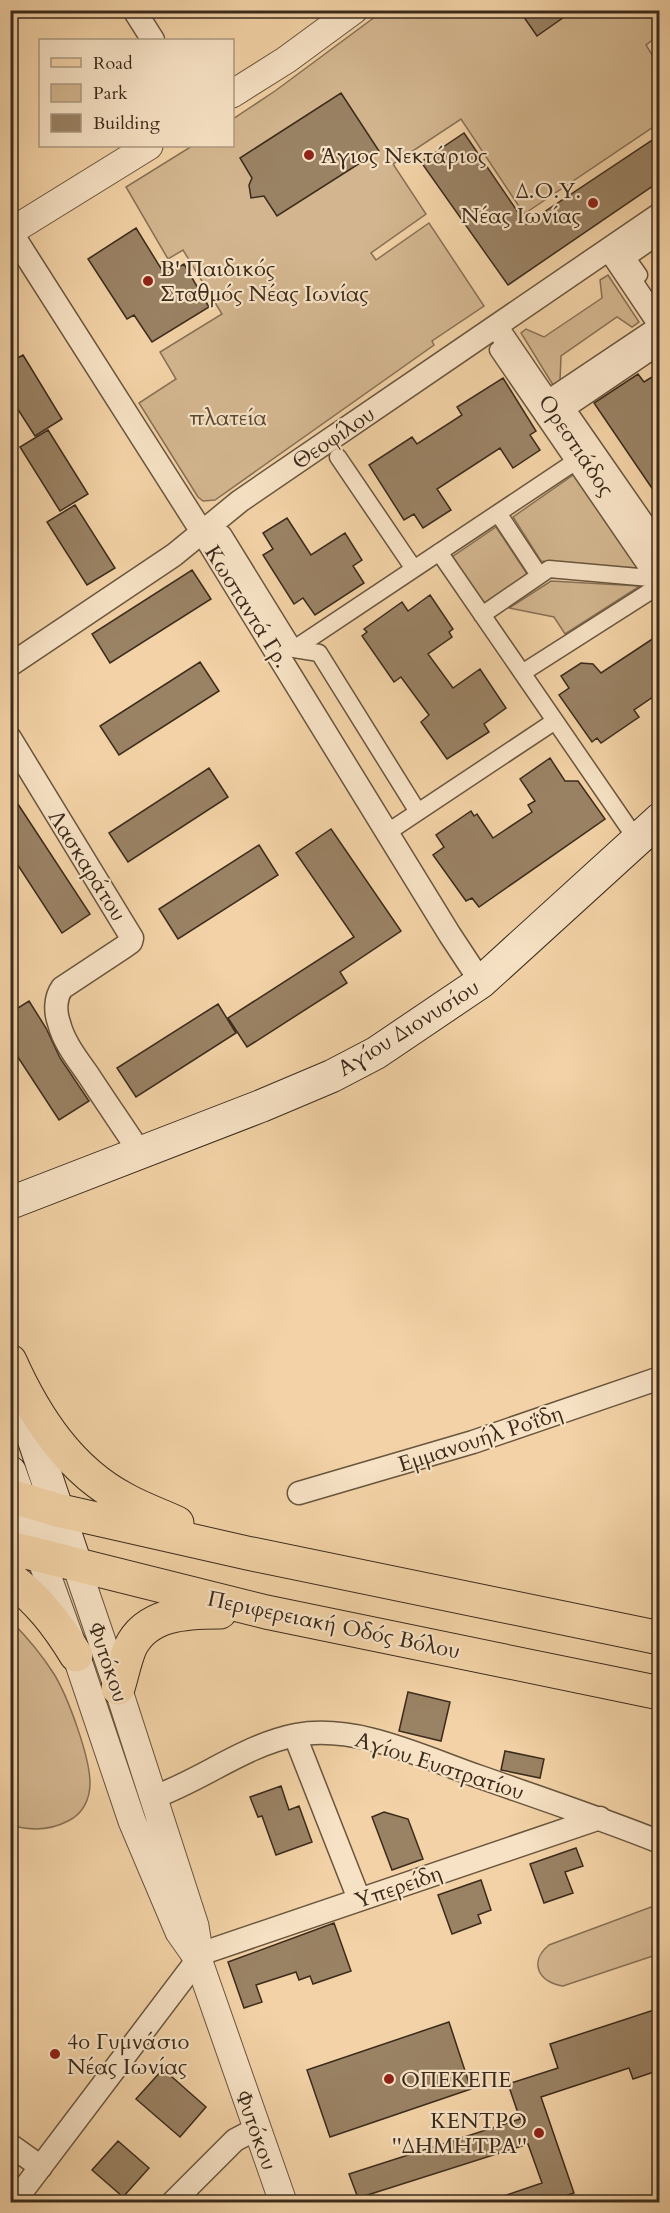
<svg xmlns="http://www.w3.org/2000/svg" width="670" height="2213" font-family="Cardo,serif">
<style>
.green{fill:#d3b68f;stroke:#877056;stroke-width:1.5}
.building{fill:#9a8264;stroke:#3b2b1c;stroke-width:1.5}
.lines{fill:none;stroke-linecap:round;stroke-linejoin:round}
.pedestrian-casing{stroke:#69553e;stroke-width:19}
.minor-casing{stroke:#69553e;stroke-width:25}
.tertiary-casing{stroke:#69553e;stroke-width:29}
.secondary-casing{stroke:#3b2b1c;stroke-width:34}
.primary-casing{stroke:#3b2b1c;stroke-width:35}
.pedestrian{stroke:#f7e2c5;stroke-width:16}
.minor{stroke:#f7e2c5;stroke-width:22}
.tertiary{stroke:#f7e2c5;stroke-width:27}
.secondary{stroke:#f7e2c5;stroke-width:32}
.primary{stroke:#f2d2a6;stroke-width:33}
.poi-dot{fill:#8f2418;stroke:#f7e2c5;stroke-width:2}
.labels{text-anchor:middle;stroke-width:4.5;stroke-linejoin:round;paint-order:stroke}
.poi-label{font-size:22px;fill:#3b2b1c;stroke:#f7e2c5;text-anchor:start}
.park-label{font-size:22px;font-style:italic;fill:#594733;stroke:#f7e2c5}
.street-label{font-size:22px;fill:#3b2b1c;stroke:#f7e2c5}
</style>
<rect width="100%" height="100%" fill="#f2d2a6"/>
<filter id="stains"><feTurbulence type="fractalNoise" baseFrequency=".00333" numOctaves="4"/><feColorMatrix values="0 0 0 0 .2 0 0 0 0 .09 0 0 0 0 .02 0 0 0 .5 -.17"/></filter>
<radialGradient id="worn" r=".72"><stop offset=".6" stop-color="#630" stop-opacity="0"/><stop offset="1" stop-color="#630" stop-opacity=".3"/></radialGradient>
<path class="green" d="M383 11H659V35L646 45 659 66V123L524 214 461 119 393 164 426 214 371 253 376 260 429 223 484 306 432 341 434 345 215 500 203 501 198 497 139 403 176 379 160 352 222 314 183 250 168 259 126 187 192 146H232L233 119 275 91Z
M608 275 639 322 632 327 617 317 561 356 560 381 553 385 521 333 526 329 544 337 602 298 600 280Z
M576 473 642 569 541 561 513 517Z
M496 527 527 574 483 604 452 557Z
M551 581 640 586 565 634 554 617 509 608Z
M10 1620C26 1636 42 1655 54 1674 68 1697 90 1757 90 1783 90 1799 83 1814 68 1821 49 1831 31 1831 11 1825Z
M659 1904V1954L563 1986C539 1983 528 1962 549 1945Z"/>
<path class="building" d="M519 10H574L537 36Z
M341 93 379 151 277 216 264 196 251 198 249 185 252 178 240 158Z
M464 133 526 224 660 135V181L508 285 421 162Z
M136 228 165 275 184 264 209 307 152 342 134 315 127 319 88 259Z
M23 355 62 419 35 436 10 397V362Z
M660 372V500L594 403 638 374 644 382Z
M503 378 536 431 530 435 540 450 513 468 500 448 437 489 451 510 423 528 414 514 404 520 369 465 412 437 417 444 462 415 457 407Z
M48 430 88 494 60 511 20 447Z
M75 505 115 568 87 585 47 522Z
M287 518 311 555 345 533 362 560 353 566 364 583 315 615 303 598 294 604 263 555 273 549 263 533Z
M192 570 211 599 110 663 92 634Z
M430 595 453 629 449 632 452 637 428 654 453 688 480 669 506 708 484 724 489 732 447 759 421 722 429 715 401 677 394 682 362 636 367 632 364 629 402 602 408 611Z
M660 634V692L634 710 639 717 601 743 597 738 592 742 559 695 569 688 561 676 581 663 593 664 601 673Z
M200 662 219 691 119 755 100 726Z
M550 758 565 781H578L605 819 479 907 472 898 466 901 433 855 444 847 436 835 471 811 474 816 477 814 493 838 532 812 528 805 535 801 520 779Z
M209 768 228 797 128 862 109 833Z
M10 792 90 914 62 933 10 853Z
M331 829 401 931 340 972 347 983 247 1047 228 1018 354 937 296 853Z
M259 845 278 875 178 939 159 909Z
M29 1001 46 1028 60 1058 89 1101 59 1120 10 1045V1013Z
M218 1004 236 1033 136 1097 117 1068Z
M408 1692 450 1702 441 1741 399 1731Z
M505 1751 544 1759 540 1778 501 1770Z
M281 1786 289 1810 299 1806 312 1842 276 1855 262 1816 258 1817 250 1797Z
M384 1812 408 1819 423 1859 392 1870 372 1817Z
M576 1848 583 1866 565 1872 573 1893 544 1903 530 1864Z
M481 1880 491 1910 478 1915 481 1923 452 1934 438 1895Z
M334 1923 351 1971 313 1984 310 1976 299 1980 296 1972 256 1985 262 2002 244 2008 228 1962Z
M660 2008V2070L633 2079 629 2068 541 2097 574 2193 546 2202H495V2199L542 2183 528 2144 358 2198 349 2174 520 2119 508 2084 558 2068 550 2044Z
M449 2022 471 2089 330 2137 307 2070Z
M163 2069 206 2107 180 2137 136 2099Z
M118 2141 149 2168 123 2197 92 2170Z"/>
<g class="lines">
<g class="pedestrian-casing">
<path id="pedestrian" d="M639 275 627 258 660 235
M660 346 567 409 660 543
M498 350 659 585
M338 457 414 569
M498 513 539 575
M223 534 294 649 319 653 418 812
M439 552 637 840
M482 615 549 569 650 578 656 586
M294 649 594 449
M522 673 660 585
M388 832 555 721"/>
</g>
<g class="minor-casing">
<path id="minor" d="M134 10 153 40
M11 232 209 543 450 935 481 982
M609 249 660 325
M496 326 655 560 660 562
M548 402 660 327
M10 665 174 555 240 501 660 214
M10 738 132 938 131 942 124 947 62 988C55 998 55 1012 59 1023 64 1043 78 1060 89 1076 106 1102 124 1128 141 1154
M299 1493 473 1442 660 1378
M295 1736 359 1899
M154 1797C202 1780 245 1745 296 1735 357 1724 422 1757 480 1777 540 1798 600 1818 660 1842
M197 1955 600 1818
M10 2145 41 2167
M14 2202 198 1959
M173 2202 235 2140 256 2129"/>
</g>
<g class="tertiary-casing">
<path id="tertiary" d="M232 94 286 60 354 10
M10 232 149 146
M40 1556 76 1655 132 1821 179 1932 198 1959 283 2202
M76 1565 118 1688 195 1926 198 1945"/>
</g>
<g class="secondary-casing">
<path id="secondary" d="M10 1203 261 1106 332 1076 376 1053 481 982 660 819
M18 1393 76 1565
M10 1472 40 1556"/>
</g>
<g class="primary-casing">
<path id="primary" d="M10 1361C35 1417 70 1471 126 1500 142 1509 160 1515 177 1523
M10 1496 57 1510 247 1553 660 1638
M10 1548 266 1612 660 1693
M10 1578C39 1601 57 1624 76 1655
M118 1688C122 1675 125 1660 130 1648 146 1613 187 1612 220 1612"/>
</g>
<use href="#pedestrian" class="pedestrian"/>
<use href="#minor" class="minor"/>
<use href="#tertiary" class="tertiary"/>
<use href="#secondary" class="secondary"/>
<use href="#primary" class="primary"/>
</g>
<g class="poi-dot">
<circle cx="309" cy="155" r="6"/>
<circle cx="593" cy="203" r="6"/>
<circle cx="148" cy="281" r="6"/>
<circle cx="55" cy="2054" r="6"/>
<circle cx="389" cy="2079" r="6"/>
<circle cx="539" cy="2133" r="6"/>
</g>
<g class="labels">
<g class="poi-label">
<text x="321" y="163">Άγιος Νεκτάριος</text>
<text x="581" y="198" text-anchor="end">Δ.Ο.Υ.<tspan x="581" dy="25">Νέας Ιωνίας</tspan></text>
<text x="160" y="276">Β' Παιδικός<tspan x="160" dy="25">Σταθμός Νέας Ιωνίας</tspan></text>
<text x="67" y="2049">4ο Γυμνάσιο<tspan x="67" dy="25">Νέας Ιωνίας</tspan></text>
<text x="401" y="2087">ΟΠΕΚΕΠΕ</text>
<text x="527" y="2128" text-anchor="end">ΚΕΝΤΡΟ<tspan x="527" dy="25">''ΔΗΜΗΤΡΑ''</tspan></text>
</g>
<g class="park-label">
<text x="228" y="425">πλατεία</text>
</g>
<g class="street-label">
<text transform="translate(333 437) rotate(-34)" y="8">Θεοφίλου</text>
<text transform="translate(577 445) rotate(56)" y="8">Ορεστιάδος</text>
<text transform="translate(248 606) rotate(58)" y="8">Κωσταντά Γρ.</text>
<text transform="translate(88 865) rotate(58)" y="8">Λασκαράτου</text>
<text transform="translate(408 1027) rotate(-32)" y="8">Αγίου Διονυσίου</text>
<text transform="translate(480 1438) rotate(-18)" y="8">Εμμανουήλ Ροΐδη</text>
<text transform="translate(334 1624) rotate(12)" y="8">Περιφερειακή Οδός Βόλου</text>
<text transform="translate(109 1662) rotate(71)" y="8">Φυτόκου</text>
<text transform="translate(440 1765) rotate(18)" y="8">Αγίου Ευστρατίου</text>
<text transform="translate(398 1886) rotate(-19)" y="8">Υπερείδη</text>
<text transform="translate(257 2130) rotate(70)" y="8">Φυτόκου</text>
</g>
</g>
<rect width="670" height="2213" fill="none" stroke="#f2d2a6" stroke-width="36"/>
<rect x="12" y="12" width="646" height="2189" fill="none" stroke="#3b2b1c" stroke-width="3"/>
<rect x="18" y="18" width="634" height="2177" fill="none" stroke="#3b2b1c" stroke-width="1.5"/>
<rect x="39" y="39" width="195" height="108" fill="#f7e2c5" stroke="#ac9981" stroke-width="1.5"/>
<rect x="51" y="58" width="30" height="9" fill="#f2d2a6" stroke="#ac9981" stroke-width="1.5"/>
<text x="93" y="69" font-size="18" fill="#3b2b1c">Road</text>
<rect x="51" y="84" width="30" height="18" fill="#d3b68f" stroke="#ac9981" stroke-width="1.5"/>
<text x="93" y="99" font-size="18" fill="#3b2b1c">Park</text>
<rect x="51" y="114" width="30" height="18" fill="#9a8264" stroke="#ac9981" stroke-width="1.5"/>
<text x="93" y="129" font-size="18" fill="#3b2b1c">Building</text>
<rect width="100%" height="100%" filter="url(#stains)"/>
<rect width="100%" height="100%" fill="url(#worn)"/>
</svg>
